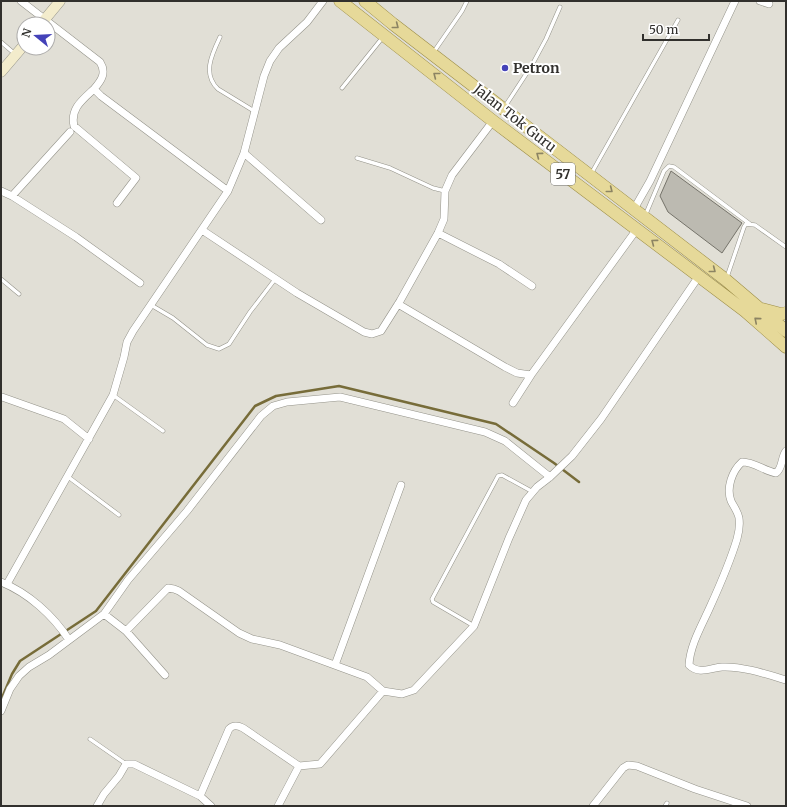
<svg xmlns="http://www.w3.org/2000/svg" width="787" height="807" font-family="Merriweather,serif">
<style>
.lines{fill:none;stroke-linecap:round;stroke-linejoin:round}
.stream{stroke:#776c39;stroke-width:2.5}
.building{fill:#bcbab1;stroke:#75736a}
.service-casing{stroke:#94938a;stroke-width:4.5}
.minor-casing{stroke:#94938a;stroke-width:8}
.secondary-casing{stroke:#94938a;stroke-width:11}
.primary-casing{stroke:#9c8d47;stroke-width:13}
.service{stroke:#fff;stroke-width:3.5}
.minor{stroke:#fff;stroke-width:7}
.secondary{stroke:#f3eccc;stroke-width:10}
.primary{stroke:#e6d999;stroke-width:12}
.oneway{stroke:#8c8463}
.poi-dot{fill:#4442b8;stroke:#fff;stroke-width:1.5}
.labels{text-anchor:middle;stroke-width:4;stroke-linejoin:round;paint-order:stroke}
.shield{fill:#fff;stroke:#6f6e6c;stroke-width:1}
.shield-label{font-size:13px;font-weight:bold;fill:#31302d}
.poi-label{font-size:14px;font-weight:bold;fill:#31302d;stroke:#fff;text-anchor:start}
.street-label{font-size:14px;fill:#31302d;stroke:#fff}
</style>
<rect width="100%" height="100%" fill="#e1dfd6"/>
<g class="lines">
<path class="stream" d="M1 700 12 674 20 661 96 611 255 406 276 396 339 386 368 393 496 424 554 463 579 482"/>
</g>
<path class="building" d="M671 171 742 223 722 253 668 212 660 196Z"/>
<g class="lines">
<g class="service-casing">
<path id="service" d="M220 37C212 54 202 74 218 89L254 111
M1 42 15 54
M433 53 462 11 467 1
M342 88 383 37
M504 108 532 65 546 39 560 7
M357 158 390 168 433 188 445 191
M591 174 678 20
M645 216 664 171 669 166 674 167 750 224
M727 277 744 227 746 224 755 225 786 247
M1 279 19 294
M151 305 173 318 207 345 219 349 229 344 250 312 276 278
M113 395 163 431
M67 476 119 515
M474 626 433 602 432 599 498 476 502 475 533 492
M90 739 126 764
M665 806 667 803"/>
</g>
<g class="minor-casing">
<path id="minor" d="M21 1 100 62C107 73 101 81 94 89L101 96 228 191
M760 1 769 4
M94 89C82 100 70 109 74 126L136 178 117 203
M244 153 321 220
M1 191 12 196 76 237 140 283
M12 196 70 132
M634 209 650 181 735 1
M202 230 297 293 364 332 372 334 381 331 400 301 438 233 444 219 445 191 452 175 493 121
M438 233 499 264 532 286
M398 304 505 367 517 373 531 375
M2 397 64 419 89 439
M513 403 531 375 637 229
M786 451C781 457 783 468 776 473 764 471 755 462 742 462 732 471 726 488 731 501 734 507 738 512 739 518 740 525 739 532 737 539 730 562 720 585 710 607 702 625 690 645 689 665 699 675 710 668 722 667 742 666 766 674 786 680
M1 582C28 593 53 615 69 640
M7 584 113 395 124 357 127 342 133 331 228 191 244 153 264 76 270 61 279 48 307 22 323 1
M104 614 126 631 165 675
M126 631 168 588 174 589 179 591 239 633 252 639 280 645 367 677 383 691 402 694 414 690 474 626 509 538 526 500 537 487 550 477 572 456 601 419 699 276
M335 665 401 485
M1 711 10 689 19 676 29 667 49 655 104 614 128 580 187 511 261 416 273 406 287 402 340 397 485 432 505 441 550 477
M97 806 104 794 119 776 126 764H134L200 796
M211 806 200 796 229 729C233 725 237 725 243 728L299 766 320 764 383 691
M278 806 299 766
M593 806 623 768 628 765 637 766 695 789 747 806"/>
</g>
<g class="secondary-casing">
<path id="secondary" d="M41 24 60 1
M1 72 24 45"/>
</g>
<g class="primary-casing">
<path id="primary" d="M340 1 493 121 745 311 786 347
M365 1 393 24 726 280 786 331
M762 309 781 314 786 313"/>
</g>
<use href="#service" class="service"/>
<use href="#minor" class="minor"/>
<use href="#secondary" class="secondary"/>
<use href="#primary" class="primary"/>
</g>
<defs><path id="oneway-chevron" d="M-2-3.5L2.5 0L-2 3.5" fill="none" stroke-width="1.6" stroke-linecap="round" stroke-linejoin="round"/></defs>
<g class="oneway">
<use href="#oneway-chevron" transform="translate(396 26) rotate(38)"/>
<use href="#oneway-chevron" transform="translate(436 75) rotate(-142)"/>
<use href="#oneway-chevron" transform="translate(539 155) rotate(-143)"/>
<use href="#oneway-chevron" transform="translate(610 190) rotate(38)"/>
<use href="#oneway-chevron" transform="translate(654 242) rotate(-143)"/>
<use href="#oneway-chevron" transform="translate(713 270) rotate(38)"/>
<use href="#oneway-chevron" transform="translate(757 320) rotate(-140)"/>
</g>
<circle class="poi-dot" cx="505" cy="68" r="4"/>
<g class="labels">
<rect class="shield" x="551" y="163" width="24" height="22" rx="3"/>
<g class="shield-label">
<text x="563" y="179">57</text>
</g>
<g class="poi-label">
<text x="513" y="73">Petron</text>
</g>
<g class="street-label">
<text transform="translate(515 118) rotate(38)" y="5">Jalan Tok Guru</text>
</g>
</g>
<rect width="787" height="807" fill="none" stroke="#31302d" stroke-width="4"/>
<g transform="translate(36 36) rotate(288)"><circle r="19" fill="#ffffff" stroke="#adacab"/>
<path d="M0-3L7 15L0 10L-7 15Z" fill="#4442b8"/>
<text y="-6" font-size="11" font-weight="bold" text-anchor="middle" fill="#31302d">N</text>
</g>
<path d="M643 34v6h66v-6" fill="none" stroke="#31302d" stroke-width="2"/>
<text x="649" y="34" font-size="12" fill="#31302d" stroke="#ffffff" stroke-width="3" paint-order="stroke">50 m</text>
</svg>
